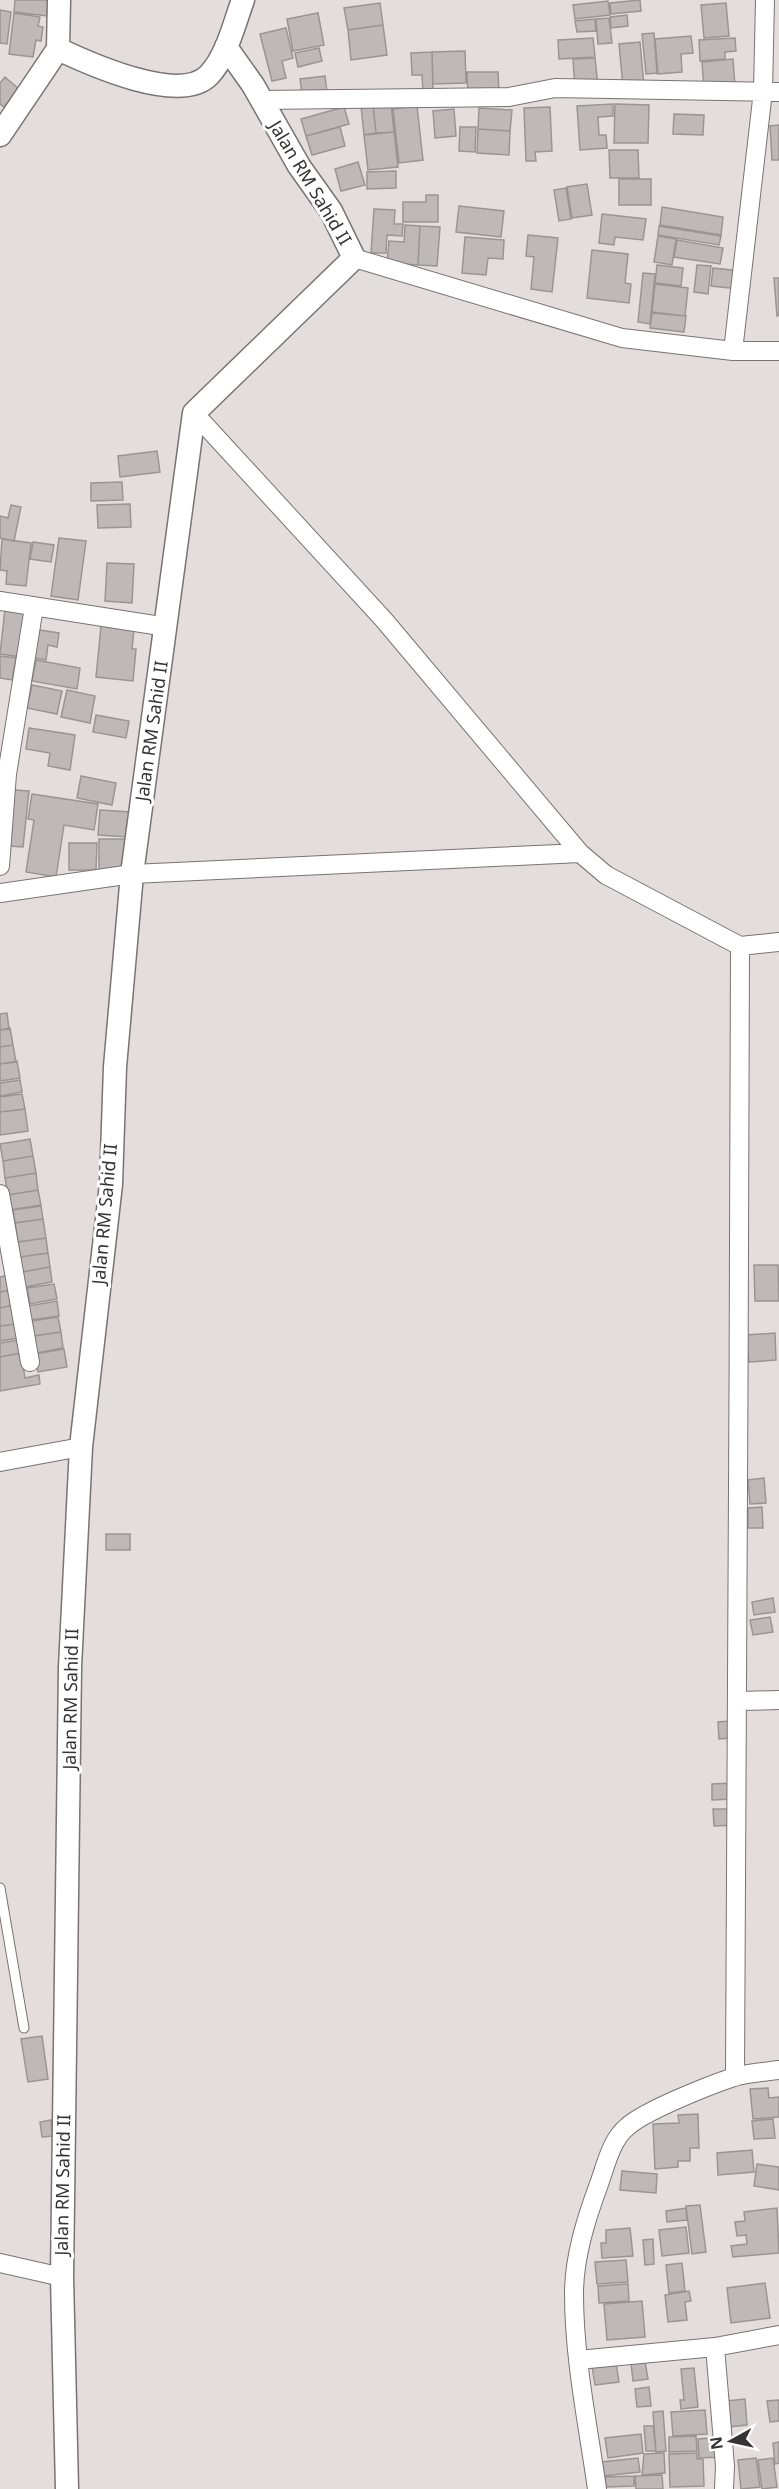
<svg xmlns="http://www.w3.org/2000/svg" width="779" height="2489" font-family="'Noto Sans',sans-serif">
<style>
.building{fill:#beb8b8;stroke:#9a9494;stroke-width:1.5}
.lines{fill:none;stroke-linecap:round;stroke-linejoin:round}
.service-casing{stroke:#797373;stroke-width:11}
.minor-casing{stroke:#797373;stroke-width:20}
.tertiary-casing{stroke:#797373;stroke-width:25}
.service{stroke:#fff;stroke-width:9}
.minor{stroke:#fff;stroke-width:18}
.tertiary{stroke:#fff;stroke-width:22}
.labels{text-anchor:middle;stroke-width:6;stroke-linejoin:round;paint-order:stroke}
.street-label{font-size:18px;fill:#353333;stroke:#fff}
</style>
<rect width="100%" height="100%" fill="#e4dddd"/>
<path class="building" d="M15 0H48L47 16 14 12Z
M640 0 641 11 611 14 610 3Z
M608 1 610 15 575 19 573 5Z
M380 3 383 25 348 30 344 8Z
M726 3 729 36 704 38 701 5Z
M0 10 11 12 7 44 0 43Z
M14 13 40 17 38 26 43 27 41 41 36 40 33 57 9 54Z
M318 13 324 45 293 51 287 19Z
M627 15 628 26 611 28 610 17Z
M609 18 612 43 598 44 596 19Z
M595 19 596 31 577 32 575 21Z
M383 25 387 55 351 60 348 30Z
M286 28 293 58 282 61 286 78 272 81 260 34Z
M654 33 657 73 646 74 642 34Z
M691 36 693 53 681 54 682 72 658 74 655 39Z
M593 38 595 57 559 59 558 40Z
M735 38 736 51 725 52V59L700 61 699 40Z
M640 42 644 86 623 87 619 44Z
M319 48 322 61 298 67 295 53Z
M465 51 466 83 433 84 432 52Z
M432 52 433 91 423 92 422 75H412L411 53Z
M595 58 598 86 575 88 573 59Z
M733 59 735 87 704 89 702 62Z
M467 72H498L499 93 468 94Z
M325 76 327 92 302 94 300 79Z
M5 77 19 89 4 107 0 104V83Z
M391 103 394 132 376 133 373 105Z
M613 104V116L598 117 599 135H606L607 148 580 150 577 106Z
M615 104 649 105 648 143H614Z
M373 105 376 133 364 135 361 106Z
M417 106 423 160 399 163 393 109Z
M344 107 349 124 306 136 301 119Z
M550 107 552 151 535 152 536 161H526L524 108Z
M479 108 512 110 510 131 478 129Z
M454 109 456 136 435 138 433 111Z
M674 114 704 115 703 135 673 134Z
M779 125V160H772L770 126Z
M340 127 345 146 312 155 306 136Z
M460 127H476L475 152 459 151Z
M478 129 510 131 509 155 477 153Z
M394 132 398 167 368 170 364 135Z
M609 150H638L639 178H610Z
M358 162 365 185 341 191 335 169Z
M396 171V188L367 189V172Z
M619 179H651V205H619Z
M587 184 592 215 572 218 567 187Z
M566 188 571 219 559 221 554 190Z
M426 195H438V222H403V202H426Z
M459 206 504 211 501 237 456 232Z
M662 207 723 217 721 235 660 225Z
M374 209 395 210 394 224H403L402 236 387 235 386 253H371Z
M602 214 646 219 643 240 615 237 614 245 599 243Z
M405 225 420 226 418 265 387 263 389 241 404 242Z
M420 226 440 227 437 266 418 265Z
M659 226 721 236 719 245 658 235Z
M528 235 558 238 552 292 531 289 534 257 526 256Z
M658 236 676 239 672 265 654 262Z
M465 237 504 240 503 259 488 258 486 275 462 273Z
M677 240 723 248 720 264 674 257Z
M592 250 628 254 625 283 631 284 629 303 587 298Z
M657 265 683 268 681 286 655 283Z
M697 265 711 266 708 294 694 292Z
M713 268 741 271 739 289 711 286Z
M643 273 655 274 650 324 638 322Z
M774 278H779V315L777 316Z
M655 284 688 288 685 316 652 312Z
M652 313 686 316 684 332 650 328Z
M157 451 160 472 120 477 118 456Z
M122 482 123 500 91 501V483Z
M130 504 131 527 98 528 97 505Z
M11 505 21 507 14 541 0 538V516L8 518Z
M59 538 86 541 78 600 51 596Z
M2 539 31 543 26 586 6 584 7 571 0 570Z
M33 542 54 545 51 562 30 559Z
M107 563 134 564 132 603 105 601Z
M5 609 29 612 21 657 0 654Z
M101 626 134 629 132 649H136L133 681 96 677Z
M33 629 59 633 57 647 48 645 46 660 29 657Z
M0 656 16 658 12 680 0 678Z
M36 660 80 668 77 689 32 681Z
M32 685 62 691 57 714 27 708Z
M67 690 95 696 90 723 61 717Z
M96 715 129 721 126 738 93 732Z
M29 728 75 735 70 770 48 766 50 753 26 749Z
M81 776 116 783 112 805 77 798Z
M14 790 29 791 23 847 9 846Z
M32 794 98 804 94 830 64 825 56 877 26 872 34 820 28 819Z
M100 810 131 812 129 837 98 835Z
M99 839H129V872H99Z
M69 843H97L96 870H69Z
M7 1013 9 1029 0 1030V1014Z
M10 1028 13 1045 0 1047V1030Z
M13 1045 16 1062 0 1064V1047Z
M17 1061 20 1078 0 1081V1064Z
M20 1080 22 1092 0 1096V1083Z
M22 1094 25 1109 0 1112V1097Z
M25 1109 28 1131 0 1135V1112Z
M30 1139 33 1156 3 1161 0 1144Z
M33 1156 36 1173 5 1178 3 1161Z
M36 1173 38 1190 8 1195 5 1178Z
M38 1190 41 1205 10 1210 8 1195Z
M41 1206 43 1219 15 1223 13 1210Z
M43 1219 46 1238 18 1242 15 1223Z
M46 1238 48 1253 20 1257 18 1242Z
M48 1253 50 1267 22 1272 20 1257Z
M754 1265H778L779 1301H755Z
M50 1267 52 1282 24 1287 22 1272Z
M9 1275 11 1290 0 1292V1277Z
M54 1284 57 1299 30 1304 27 1288Z
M11 1290 14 1305 0 1308V1292Z
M57 1301 59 1316 30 1320 28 1306Z
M14 1305 17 1324 0 1326V1308Z
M58 1317 61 1332 34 1336 32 1321Z
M17 1324 19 1338 0 1341V1326Z
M61 1332 63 1348 37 1353 34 1336Z
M775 1333 776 1360 749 1362 746 1335Z
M19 1340 21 1353 0 1357V1343Z
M64 1349 67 1367 38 1372 35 1354Z
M21 1353 25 1378 39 1375 40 1384 0 1391V1357Z
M764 1478 766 1503 750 1504 748 1480Z
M762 1507 763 1528H748V1508Z
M106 1534H130V1550H106Z
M773 1598 775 1612 754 1615 752 1602Z
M770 1617 773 1632 753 1635 750 1620Z
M730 1721 732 1738 719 1739 718 1722Z
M733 1783V1799L712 1800V1784Z
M713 1809H735V1825L714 1826Z
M42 2036 48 2079 28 2082 21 2039Z
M768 2088 769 2098 779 2097V2117L753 2119 750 2089Z
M698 2114 699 2148H690V2161H678V2167L655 2169 653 2124 679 2123 678 2115Z
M773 2119 775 2138 754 2139 752 2121Z
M51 2120 53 2136 42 2137 40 2122Z
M752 2150 754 2172 718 2175 717 2153Z
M757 2164 779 2167V2190L754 2186Z
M622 2171 657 2174 656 2193 620 2190Z
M700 2205 706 2252 692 2254 686 2206Z
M686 2208 687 2220 667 2222 666 2211Z
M777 2208 779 2253 733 2257 731 2246 747 2244 746 2235 737 2236 735 2222 745 2221 744 2212Z
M686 2227 689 2253 662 2256 659 2230Z
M630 2228 633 2256 602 2258 601 2243H606V2230Z
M653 2239 654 2264 645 2265 643 2240Z
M626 2260 628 2282 597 2284 595 2262Z
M682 2263 685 2291 669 2293 666 2265Z
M765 2283 770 2318 731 2323 727 2288Z
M628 2284 629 2301 599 2303 598 2286Z
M689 2291 691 2301 685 2302 687 2320 668 2322 665 2295Z
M642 2301 645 2337 607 2340 604 2304Z
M645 2361 648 2379 633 2381 631 2363Z
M616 2363 619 2382 595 2385 592 2366Z
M694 2368 698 2407 681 2409 680 2400H684L681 2369Z
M649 2387 651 2406 637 2407 635 2389Z
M745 2399 747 2425 729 2427 727 2401Z
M779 2400V2421L770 2422 767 2401Z
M705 2410 707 2434 673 2436 671 2412Z
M663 2411 666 2451 656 2452 653 2412Z
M644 2426H653L656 2451H646Z
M641 2434 643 2453 608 2458 605 2438Z
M696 2436 697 2451 669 2452V2437Z
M720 2437 722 2457 699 2458 698 2439Z
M779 2442V2463L775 2464 773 2443Z
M664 2453 665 2473 642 2475 644 2454Z
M697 2453V2459H703L704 2486 670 2487 669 2454Z
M638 2458 640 2472 603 2476 601 2462Z
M756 2458 760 2487 741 2489 738 2460Z
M773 2458 777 2487 762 2489 758 2460Z
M662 2475 663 2489H636L635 2476Z
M634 2476V2486L606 2487 605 2477Z"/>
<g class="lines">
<g class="service-casing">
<path id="service" d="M0 1888 24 2028"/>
</g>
<g class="minor-casing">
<path id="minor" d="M261 100 509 97 555 88 779 92
M354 258 622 338 733 351H779
M733 351 763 91 765 0
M194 413 384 620 580 853 606 875 740 946 779 942
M0 601 167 627
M0 866 7 774 34 607
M0 893 132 874 580 853
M0 1194 30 1362
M0 1462 81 1447
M739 1701 779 1700
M735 2077C739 1700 738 1323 740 946
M0 2263 62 2277
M715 2347 725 2466 724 2489
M578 2360 715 2347 779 2335
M597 2489C588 2425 574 2359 574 2294 574 2257 586 2219 599 2184 606 2165 611 2140 627 2127 644 2111 710 2085 734 2077 748 2073 764 2072 779 2070"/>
</g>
<g class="tertiary-casing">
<path id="tertiary" d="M58 49C90 64 180 105 209 75 227 56 234 24 243 0
M58 49 59 0
M0 135 58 49
M67 2489 62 2277 70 1667 81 1447 111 1184 115 1067 132 874 194 413 354 258 331 211 299 166 253 85 226 47"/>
</g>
<use href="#service" class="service"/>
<use href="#minor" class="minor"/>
<use href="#tertiary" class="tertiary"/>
</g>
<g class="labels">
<g class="street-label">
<text transform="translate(310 183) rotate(59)" y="6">Jalan RM Sahid II</text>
<text transform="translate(152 731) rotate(-82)" y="6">Jalan RM Sahid II</text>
<text transform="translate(105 1214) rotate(-85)" y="6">Jalan RM Sahid II</text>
<text transform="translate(71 1699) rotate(-89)" y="6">Jalan RM Sahid II</text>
<text transform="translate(63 2185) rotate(-89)" y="6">Jalan RM Sahid II</text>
</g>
</g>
<g transform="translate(731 2441) rotate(262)" stroke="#ffffff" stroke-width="4.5" paint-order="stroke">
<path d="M0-4.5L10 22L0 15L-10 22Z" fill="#353333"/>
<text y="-9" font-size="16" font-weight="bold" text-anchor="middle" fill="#353333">N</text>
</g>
</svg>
